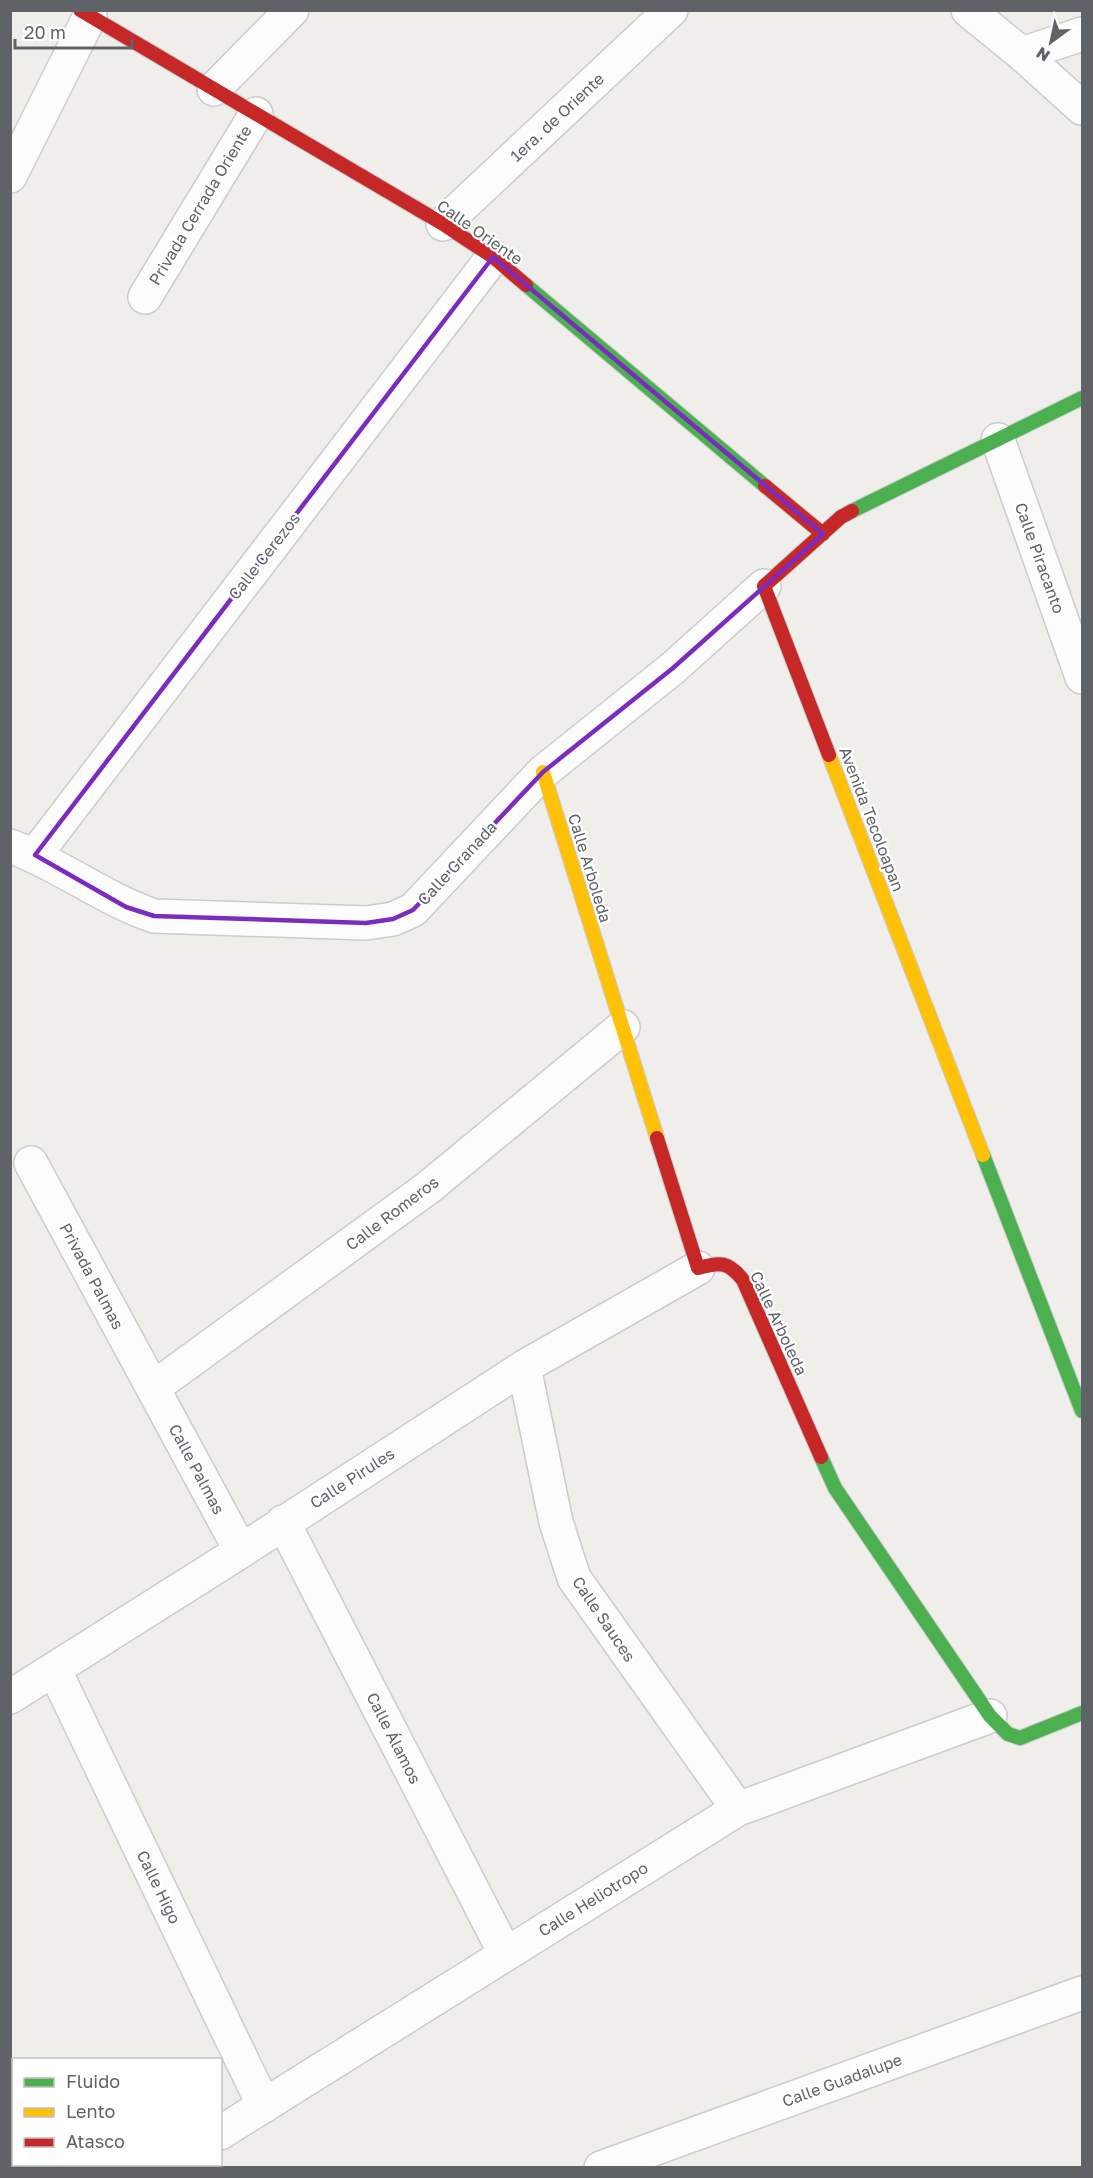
<svg xmlns="http://www.w3.org/2000/svg" width="1093" height="2178" font-family="'Golos Text',sans-serif">
<style>
.lines{fill:none;stroke-linecap:round;stroke-linejoin:round}
.street-casing{stroke:#cbcccc;stroke-width:36}
.fast-casing{stroke:#cacacb;stroke-width:16}
.slow-casing{stroke:#cacacb;stroke-width:16}
.jam-casing{stroke:#cacacb;stroke-width:16}
.street{stroke:#fdfcfc;stroke-width:33}
.fast{stroke:#4caf50;stroke-width:14}
.slow{stroke:#ffc107;stroke-width:14}
.jam{stroke:#c62828;stroke-width:14}
.marked{fill:none;stroke:#7b2cbf;stroke-width:4.5;stroke-linejoin:round}
.labels{text-anchor:middle;stroke-width:4.5;stroke-linejoin:round;paint-order:stroke}
.street-label{font-size:16px;fill:#5f6368;stroke:#fff}
</style>
<rect width="100%" height="100%" fill="#efeeea"/>
<g class="lines">
<g class="street-casing">
<path id="street" d="M968 10 1022 54 1082 108
M1022 54 1082 34
M214 89 292 10
M10 176 90 16
M443 224 671 10
M145 297 256 114
M998 440 1082 677
M10 846C61 865 102 898 154 916L366 923 393 919 413 910 543 772 673 668 764 586
M35 855 493 257
M31 1163 241 1551
M524 1367 556 1522 574 1578 738 1809
M153 1388 429 1187 623 1027
M283 1522 505 1953
M54 1669 264 2106
M10 1697 241 1551 524 1367 698 1268
M220 2133 738 1809 990 1716
M165 2168 170 2164
M601 2168 1082 1993"/>
</g>
<g class="fast-casing">
<path id="fast" d="M526 285 765 486
M852 511 1082 398
M983 1155 1082 1411
M821 1457 835 1488 990 1716 1008 1734 1020 1738 1082 1713"/>
</g>
<g class="slow-casing">
<path id="slow" d="M829 755 983 1155
M543 772 657 1138"/>
</g>
<g class="jam-casing">
<path id="jam" d="M80 10 443 224 493 257 526 285
M765 486 823 534
M829 755 764 586 841 517 852 511
M657 1138 698 1268C720 1262 728 1261 743 1280L821 1457"/>
</g>
<use href="#street" class="street"/>
<use href="#fast" class="fast"/>
<use href="#slow" class="slow"/>
<use href="#jam" class="jam"/>
</g>
<path class="marked" d="M493 257 823 534 673 668 543 772 413 910 393 919 366 923 154 916 126 907 35 855Z"/>
<g class="labels">
<g class="street-label">
<text transform="translate(557 117) rotate(-43)" y="6">1era. de Oriente</text>
<text transform="translate(200 205) rotate(-59)" y="6">Privada Cerrada Oriente</text>
<text transform="translate(480 232) rotate(35)" y="6">Calle Oriente</text>
<text transform="translate(264 556) rotate(-52)" y="6">Calle Cerezos</text>
<text transform="translate(1040 558) rotate(70)" y="6">Calle Piracanto</text>
<text transform="translate(872 819) rotate(69)" y="6">Avenida Tecoloapan</text>
<text transform="translate(457 863) rotate(-47)" y="6">Calle Granada</text>
<text transform="translate(590 868) rotate(73)" y="6">Calle Arboleda</text>
<text transform="translate(392 1213) rotate(-37)" y="6">Calle Romeros</text>
<text transform="translate(92 1276) rotate(62)" y="6">Privada Palmas</text>
<text transform="translate(779 1323) rotate(65)" y="6">Calle Arboleda</text>
<text transform="translate(197 1469) rotate(62)" y="6">Calle Palmas</text>
<text transform="translate(352 1478) rotate(-33)" y="6">Calle Pirules</text>
<text transform="translate(604 1619) rotate(56)" y="6">Calle Sauces</text>
<text transform="translate(394 1738) rotate(63)" y="6">Calle Álamos</text>
<text transform="translate(159 1887) rotate(64)" y="6">Calle Higo</text>
<text transform="translate(593 1899) rotate(-32)" y="6">Calle Heliotropo</text>
<text transform="translate(842 2080) rotate(-20)" y="6">Calle Guadalupe</text>
</g>
</g>
<rect width="1093" height="2178" fill="none" stroke="#5f6368" stroke-width="24"/>
<rect x="12" y="2058" width="210" height="108" fill="#ffffff" stroke="#bfc1c3" stroke-width="1.5"/>
<rect x="24" y="2078" width="30" height="9" fill="#4caf50" stroke="#bfc1c3" stroke-width="1.5"/>
<text x="66" y="2088" font-size="18" fill="#5f6368">Fluido</text>
<rect x="24" y="2108" width="30" height="9" fill="#ffc107" stroke="#bfc1c3" stroke-width="1.5"/>
<text x="66" y="2118" font-size="18" fill="#5f6368">Lento</text>
<rect x="24" y="2138" width="30" height="9" fill="#c62828" stroke="#bfc1c3" stroke-width="1.5"/>
<text x="66" y="2148" font-size="18" fill="#5f6368">Atasco</text>
<g transform="translate(1051 42) rotate(213)" stroke="#ffffff" stroke-width="4.5" paint-order="stroke">
<path d="M0-4.5L10 22L0 15L-10 22Z" fill="#5f6368"/>
<text y="-9" font-size="16" font-weight="bold" text-anchor="middle" fill="#5f6368">N</text>
</g>
<path d="M15 39v9h117v-9" fill="none" stroke="#5f6368" stroke-width="3"/>
<text x="24" y="39" font-size="18" fill="#5f6368" stroke="#ffffff" stroke-width="4.5" paint-order="stroke">20 m</text>
</svg>
